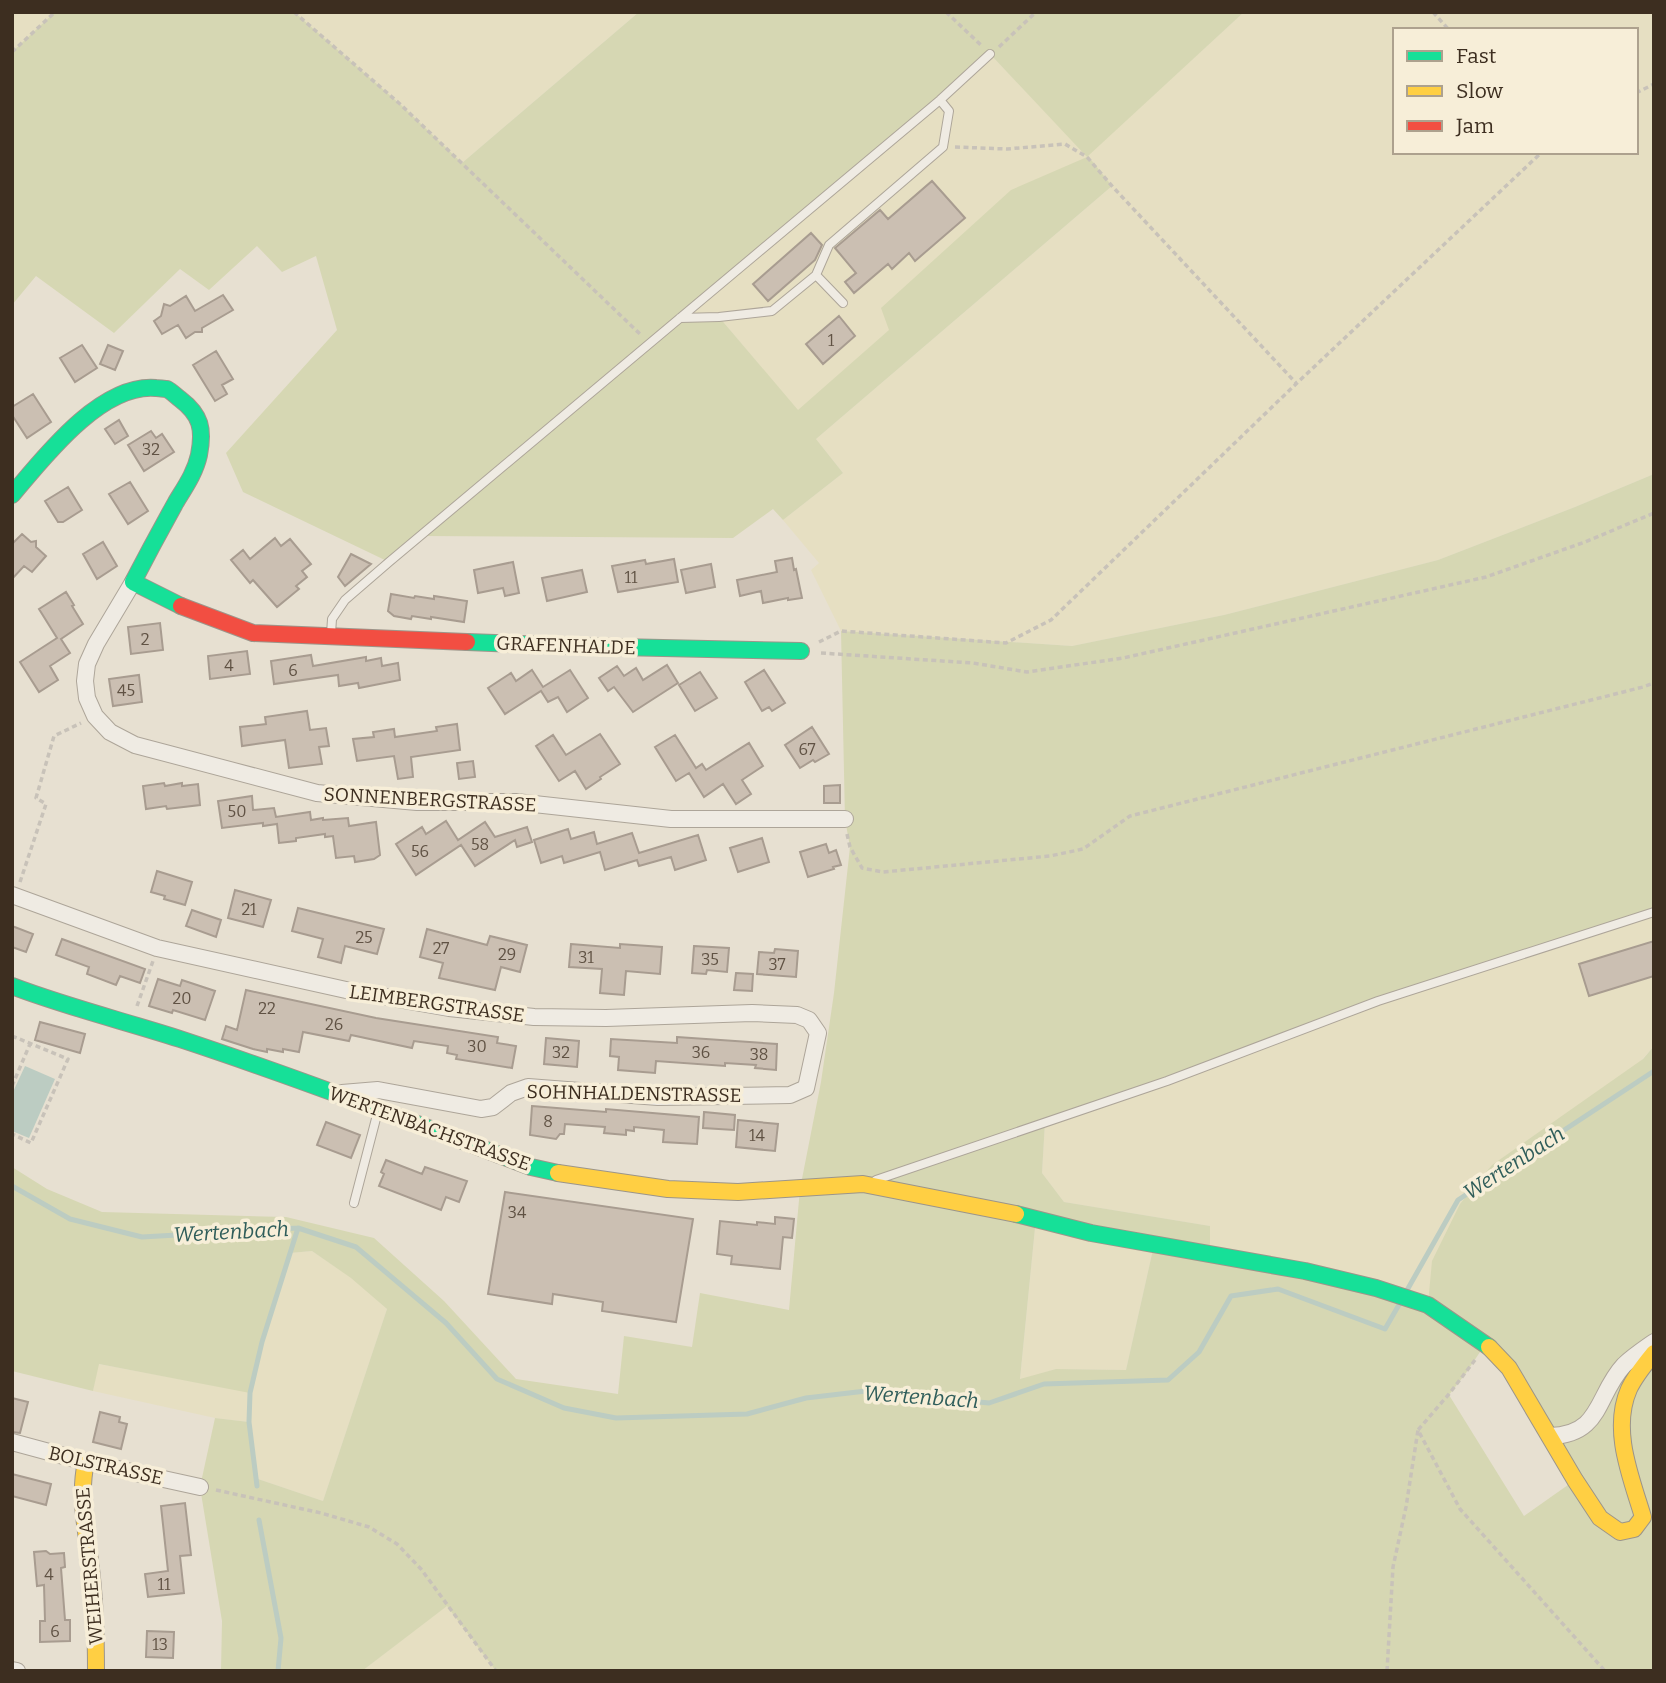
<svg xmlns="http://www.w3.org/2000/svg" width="1666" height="1683" font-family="Bitter,serif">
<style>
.farmland{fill:#e6dfc2;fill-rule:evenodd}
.green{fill:#d6d7b3;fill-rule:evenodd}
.water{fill:#bcccc2}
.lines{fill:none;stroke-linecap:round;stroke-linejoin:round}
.stream{stroke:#bcccc2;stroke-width:5}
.building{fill:#cbbfb2;stroke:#a89c90;stroke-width:2}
.lane-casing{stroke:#ada599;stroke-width:10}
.street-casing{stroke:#ada599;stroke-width:18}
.fast-casing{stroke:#9c958a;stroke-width:18}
.slow-casing{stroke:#9c958a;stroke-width:18}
.jam-casing{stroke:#9c958a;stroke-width:18}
.path{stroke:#c8c2b9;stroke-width:3.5;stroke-dasharray:5 3.5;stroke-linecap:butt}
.lane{stroke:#efebe3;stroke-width:8}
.street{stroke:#efebe3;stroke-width:16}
.fast{stroke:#16e098;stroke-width:16}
.slow{stroke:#ffcf43;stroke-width:16}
.jam{stroke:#f24e42;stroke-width:16}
.labels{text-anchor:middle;stroke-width:7;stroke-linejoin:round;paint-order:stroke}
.number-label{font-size:16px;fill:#605244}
.street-label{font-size:19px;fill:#3d2e20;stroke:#f7eed8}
.water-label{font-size:21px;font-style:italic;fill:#2f5d5a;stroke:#f7eed8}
</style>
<rect width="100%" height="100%" fill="#e7e0d1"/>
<path class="farmland" d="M12 12H55L12 52Z
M294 12H639L462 163 400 104Z
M1244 12H1654V474L1575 507 1438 560 1224 615 1072 646 841 631 811 570 819 563 783 520 843 473 816 439 1112 186 1087 157 798 411 719 317 680 318 990 54 1087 156ZM1395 30H1636V152H1395Z
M1654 912V1046L1428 1305 1210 1253V1226L1064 1202 1042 1173 1045 1122 1378 1001Z
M1036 1218 1154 1245 1126 1370 1056 1369 1020 1380Z
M312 1251 352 1278 387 1309 323 1501 255 1478 249 1422 215 1418 93 1391 98 1364 250 1392 262 1342 290 1253Z
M447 1605 496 1671H362Z"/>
<path class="green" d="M55 12H294L400 104 462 163 639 12H1244L1088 156 1112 186 816 439 843 473 783 520 773 509 733 538 421 536 389 562 243 492 226 453 337 330 316 256 282 272 257 246 209 290 180 269 114 333 36 276 12 305V52ZM991 55 1087 157 1011 190 881 308 889 330 798 410 719 317 681 318Z
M1654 474V912L1489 964 1045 1122 1042 1173 1064 1202 1210 1226V1252L1428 1304 1432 1261 1460 1204 1492 1165 1643 1059 1654 1046V1671H496L447 1606 362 1671H221L222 1621 200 1487 215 1418 249 1422 255 1478 323 1501 387 1309 351 1278 312 1251 290 1253 262 1342 250 1393 99 1364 93 1391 12 1371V1167L47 1189 102 1212 286 1217 374 1238 444 1301 516 1379 618 1394 624 1336 692 1347 700 1293 789 1310 800 1189 821 1082 834 993 850 847 845 819 841 631 1072 646 1224 615 1438 560 1575 507ZM1036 1218 1154 1245 1126 1370 1056 1369 1020 1379ZM1486 1343 1575 1480 1524 1516 1449 1395 1466 1373Z"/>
<path class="water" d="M25 1066 55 1079 29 1138 12 1131V1094Z"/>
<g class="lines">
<path class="stream" d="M12 1186 70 1219 142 1237 298 1228 356 1247 446 1323 497 1379 564 1408 616 1418 747 1414 806 1398 866 1391 989 1403 1044 1384 1168 1380 1199 1352 1231 1296 1278 1289 1385 1329 1400 1303
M1406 1292 1458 1200 1654 1071
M257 1486 249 1422 250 1393 262 1342 298 1228
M259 1520 281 1638 278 1671"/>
</g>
<path class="building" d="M932 181 965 218 915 261 909 253 892 269 888 264 854 293 845 282 856 273 835 248 880 210 888 219Z
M811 233 822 245 815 260 768 301 753 284Z
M223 295 233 310 202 328V332H195L186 338 178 325 162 334 154 321 161 316 164 304 170 306 186 296 195 311Z
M839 316 855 336 823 364 806 344Z
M82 345 97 368 75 382 60 358Z
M108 345 123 351 115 370 100 364Z
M216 351 233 379 222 385 227 394 215 401 193 365Z
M33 394 51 422 27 438 12 415V407Z
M119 420 128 436 115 444 105 429Z
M151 431 156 438 162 434 174 452 144 471 128 445Z
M130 482 148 511 128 524 109 494Z
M68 487 82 510 63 522H58L45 501Z
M22 534 31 542 36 541V547L46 556 32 572 24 566 12 579V544Z
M275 538 281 546 290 539 311 564 302 571 307 577 296 586 299 589 277 607 253 580 250 583 231 560 243 550 250 559Z
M103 542 117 566 97 579 83 554Z
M351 554 371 564 345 586 338 577Z
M792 558 794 570 796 569 802 598 788 600V598L763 603 761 591 740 596 737 580 777 572 775 561Z
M674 559 678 582 618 592 612 566 645 560 646 564Z
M513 562 519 593 505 596 503 588 478 593 474 570Z
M711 564 715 587 686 593 681 570Z
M582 570 587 592 547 601 542 578Z
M66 592 74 605 72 606 83 624 61 639 70 653 50 666 58 680 39 692 20 662 57 638 39 609Z
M391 594 414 598 415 596 434 599V596L467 601 464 622 431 617V619L412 616 411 619 394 616 388 611Z
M160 623 163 650 131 654 128 627Z
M247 651 250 674 210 679 208 656Z
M311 655 313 666 366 657V661L381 658 382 666 398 663 400 680 359 688 358 683 339 686 338 675 274 684 271 661Z
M667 665 678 683 633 712 614 687 608 691 599 678 617 666 624 676 636 668 643 680Z
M532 670 543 687 570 670 588 698 567 712 558 697 548 702 541 691 505 714 488 688 511 673 516 681Z
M764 670 785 703 772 711 769 707 762 711 745 682Z
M700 672 717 698 695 711 679 685Z
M139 675 142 702 113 706 109 679Z
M307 711 310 730 326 728 329 746 319 747 322 764 289 768 285 740 242 746 240 727 266 724 265 717Z
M457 724 460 750 411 757 413 777 398 779 394 756 357 761 353 739 374 737 373 732 394 729 395 737 437 731 436 727Z
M812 727 829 754 815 762 813 760 800 768 785 745Z
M600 734 620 764 600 777 601 779 586 789 575 771 559 781 536 746 553 735 566 755Z
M675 735 696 768 702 764 706 770 749 743 763 766 742 780 751 794 736 804 723 784 704 797 689 773 676 781 655 747Z
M473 761 475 777 459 779 457 763Z
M164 783 165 786 182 783V786L198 784 200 805 167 809 166 806 146 809 143 786Z
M840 785V803H824V786Z
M252 796 253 810 274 808 276 817 310 812 311 820 323 818V820L348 818 349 826 376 822 380 855 374 859 355 862 354 856 336 858 333 836 325 837V834L296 838V841L279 843 277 824 263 826V823L222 828 218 801Z
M446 821 458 840 485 822 495 837 527 827 532 842 517 847 515 840 475 866 461 845 416 875 396 844 422 827 426 834Z
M568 829 571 839 594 832 597 844 632 833 639 853 698 835 706 860 675 870 671 857 639 866 637 860 605 870 600 852 564 863 562 856 541 863 534 840Z
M762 838 769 862 738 872 730 848Z
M826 844 829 853 836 850 841 865 833 867 834 869 808 877 800 852Z
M157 871 192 882 185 905 164 899 165 896 151 892Z
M235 890 271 900 263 927 228 918Z
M298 908 384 929 377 954 345 946 341 963 318 957 323 939 292 931Z
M192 910 221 920 216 937 186 926Z
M12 926 33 934 26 952 12 947Z
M427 929 487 945 490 936 527 945 520 972 501 967 495 990 439 978 443 963 420 957Z
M62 939 145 969 140 983 120 976 116 985 87 974 89 967 56 955Z
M1654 941V976L1589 996 1579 964Z
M571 944 620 948V944L662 947 660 974 626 971 624 995 600 993 602 969 569 967Z
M694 946 729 948 727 972 707 970 706 974 692 973Z
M775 949 798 951 796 977 757 974 759 952 774 953Z
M736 973 753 974 752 991 734 990Z
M158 979 180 986 182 980 215 991 205 1020 173 1010 172 1013 149 1006Z
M246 990 376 1018 498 1037 497 1043 516 1046 512 1068 456 1059 457 1055 447 1053 448 1046 414 1041 412 1048 351 1035 349 1041 303 1032 299 1052 283 1049V1052L267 1049V1052L253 1049 222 1039 226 1026 237 1030Z
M40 1022 85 1034 80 1053 35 1040Z
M677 1037 777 1044 776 1070 755 1068 756 1065 725 1063V1066L656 1061 655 1073 618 1070 619 1057 610 1056 611 1039 677 1043Z
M546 1038 579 1041 577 1067 544 1064Z
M532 1106 606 1112V1109L699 1117 697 1144 663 1142 664 1130 634 1127V1131L626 1130V1135L604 1133 605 1127 565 1124 564 1134H560L556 1139 530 1135Z
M704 1112 735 1115 734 1130 703 1128Z
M738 1120 778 1124 775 1151 736 1147Z
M326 1122 360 1135 351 1158 317 1145Z
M386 1160 422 1174 425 1167 467 1181 459 1202 446 1197 441 1210 379 1186 384 1174 381 1172Z
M505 1192 693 1219 676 1322 602 1311 603 1302 553 1294 552 1304 488 1294Z
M775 1217 794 1219 792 1238 783 1237 780 1269 731 1264 732 1256 717 1254 720 1221 757 1225V1222L775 1224Z
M12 1398 28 1402 20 1433 12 1432Z
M100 1412 120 1417 119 1422 127 1424 121 1449 93 1442Z
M12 1474 51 1484 46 1505 12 1496Z
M185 1503 191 1555 180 1556 184 1593 148 1597 145 1574 168 1571 161 1506Z
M46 1551 50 1554 64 1553 65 1567 61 1568 65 1620H70V1641L40 1642V1621H45L44 1585 37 1586 34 1552Z
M147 1631 174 1632 173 1658 146 1657Z"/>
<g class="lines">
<g class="lane-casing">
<path id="lane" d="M816 275 829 245 943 147 949 111 940 100
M680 318 719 317 772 311 816 275 843 303
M331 634 332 619 345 600 389 562 940 100 990 54
M876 1180 1167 1081 1378 1001 1654 912
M354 1203 378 1111"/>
</g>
<g class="street-casing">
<path id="street" d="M133 582 96 644 87 664 85 681 87 698 95 716 110 732 135 745 317 793 417 802H516L671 819H845
M12 895 157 948 346 990 449 1008 534 1017 606 1018 752 1013 797 1015 809 1020 818 1033 806 1088 790 1095 658 1097 528 1087 511 1093 493 1107 481 1109 378 1090 342 1093
M1550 1436C1602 1435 1596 1395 1624 1365 1632 1357 1644 1349 1654 1342
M12 1442 86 1462 200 1487
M12 1670 17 1671"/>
</g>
<g class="fast-casing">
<path id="fast" d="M12 495C44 457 101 383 156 388 157 388 166 389 167 389 171 391 176 396 180 399 201 415 204 429 199 455 195 473 185 487 176 502 161 529 147 555 133 582L181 606
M467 642 573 646 801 651
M12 986C67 1007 124 1021 180 1039 298 1078 415 1123 531 1167L558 1173
M1016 1214 1091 1233 1305 1271 1376 1288 1428 1305 1489 1347"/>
</g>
<g class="slow-casing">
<path id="slow" d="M558 1173 668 1189 738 1192 863 1184 1016 1214
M1489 1347 1509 1368 1575 1480 1600 1518 1620 1532 1634 1529 1643 1517C1631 1477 1611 1430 1629 1389 1635 1376 1645 1364 1654 1353
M86 1462C78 1498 87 1533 91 1569 95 1603 96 1637 96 1671"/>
</g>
<g class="jam-casing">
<path id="jam" d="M181 606 253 633 467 642"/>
</g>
<path class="path" d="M294 12 400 104 641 335
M946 12 983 47
M1433 12 1449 30
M999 47 1036 12
M12 52 55 12
M1636 93 1654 84
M955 147 1007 149 1065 144 1087 157 1112 186 1296 383
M819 642 841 631 1006 643 1051 620 1297 383 1542 152
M821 653 973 663 1027 672 1123 658 1486 577 1585 542 1654 513
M847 834 850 847 862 868 883 872 1050 856 1083 849 1130 816 1643 687 1654 683
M20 882 46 804 36 798 54 736 81 723
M137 1006 153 961
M12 1036 68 1059 31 1143 12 1134
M12 1086 30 1044
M1475 1360 1449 1394 1418 1430 1460 1509 1605 1671
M216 1490 321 1513 369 1527 397 1544 421 1569 496 1671
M1387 1671 1393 1567 1406 1507 1418 1430"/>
<use href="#lane" class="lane"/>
<use href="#street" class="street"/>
<use href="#fast" class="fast"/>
<use href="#slow" class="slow"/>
<use href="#jam" class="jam"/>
</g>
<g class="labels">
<g class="number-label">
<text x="831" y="346">1</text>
<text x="151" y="455">32</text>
<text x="631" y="583">11</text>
<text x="145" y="645">2</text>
<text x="229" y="671">4</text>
<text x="293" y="676">6</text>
<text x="126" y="696">45</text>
<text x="807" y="755">67</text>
<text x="237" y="817">50</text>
<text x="480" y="850">58</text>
<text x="420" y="857">56</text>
<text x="249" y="915">21</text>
<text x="364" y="943">25</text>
<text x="441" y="954">27</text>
<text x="507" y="960">29</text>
<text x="586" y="963">31</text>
<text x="710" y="965">35</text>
<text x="777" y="970">37</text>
<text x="182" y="1004">20</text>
<text x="267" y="1014">22</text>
<text x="334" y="1030">26</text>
<text x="477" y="1052">30</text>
<text x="561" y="1058">32</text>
<text x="701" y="1058">36</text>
<text x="759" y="1060">38</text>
<text x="548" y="1127">8</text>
<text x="757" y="1141">14</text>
<text x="517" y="1218">34</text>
<text x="49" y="1580">4</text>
<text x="164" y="1590">11</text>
<text x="55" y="1637">6</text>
<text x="160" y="1650">13</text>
</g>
<g class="street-label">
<text transform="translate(566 645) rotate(2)" y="7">GRAFENHALDE</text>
<text transform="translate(430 799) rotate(3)" y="7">SONNENBERGSTRASSE</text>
<text transform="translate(437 1003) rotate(8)" y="7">LEIMBERGSTRASSE</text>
<text transform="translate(634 1093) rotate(1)" y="7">SOHNHALDENSTRASSE</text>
<text transform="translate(430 1128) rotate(20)" y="7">WERTENBACHSTRASSE</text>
<text transform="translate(106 1465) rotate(13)" y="7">BOLSTRASSE</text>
<text transform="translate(89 1566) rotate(-95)" y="7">WEIHERSTRASSE</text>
</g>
<g class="water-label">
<text transform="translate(1514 1163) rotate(-33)" y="7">Wertenbach</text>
<text transform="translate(231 1232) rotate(-3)" y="7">Wertenbach</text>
<text transform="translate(921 1397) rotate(4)" y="7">Wertenbach</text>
</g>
</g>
<rect width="1666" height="1683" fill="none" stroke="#3d2e20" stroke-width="28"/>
<rect x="1393" y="28" width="245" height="126" fill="#f7eed8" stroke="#ada18e" stroke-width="2"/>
<rect x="1407" y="51" width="35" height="10" fill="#16e098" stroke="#ada18e" stroke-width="2"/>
<text x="1456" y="63" font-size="21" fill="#3d2e20">Fast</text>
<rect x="1407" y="86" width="35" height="10" fill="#ffcf43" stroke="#ada18e" stroke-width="2"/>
<text x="1456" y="98" font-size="21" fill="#3d2e20">Slow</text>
<rect x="1407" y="121" width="35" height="10" fill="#f24e42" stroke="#ada18e" stroke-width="2"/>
<text x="1456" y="133" font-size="21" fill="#3d2e20">Jam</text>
</svg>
